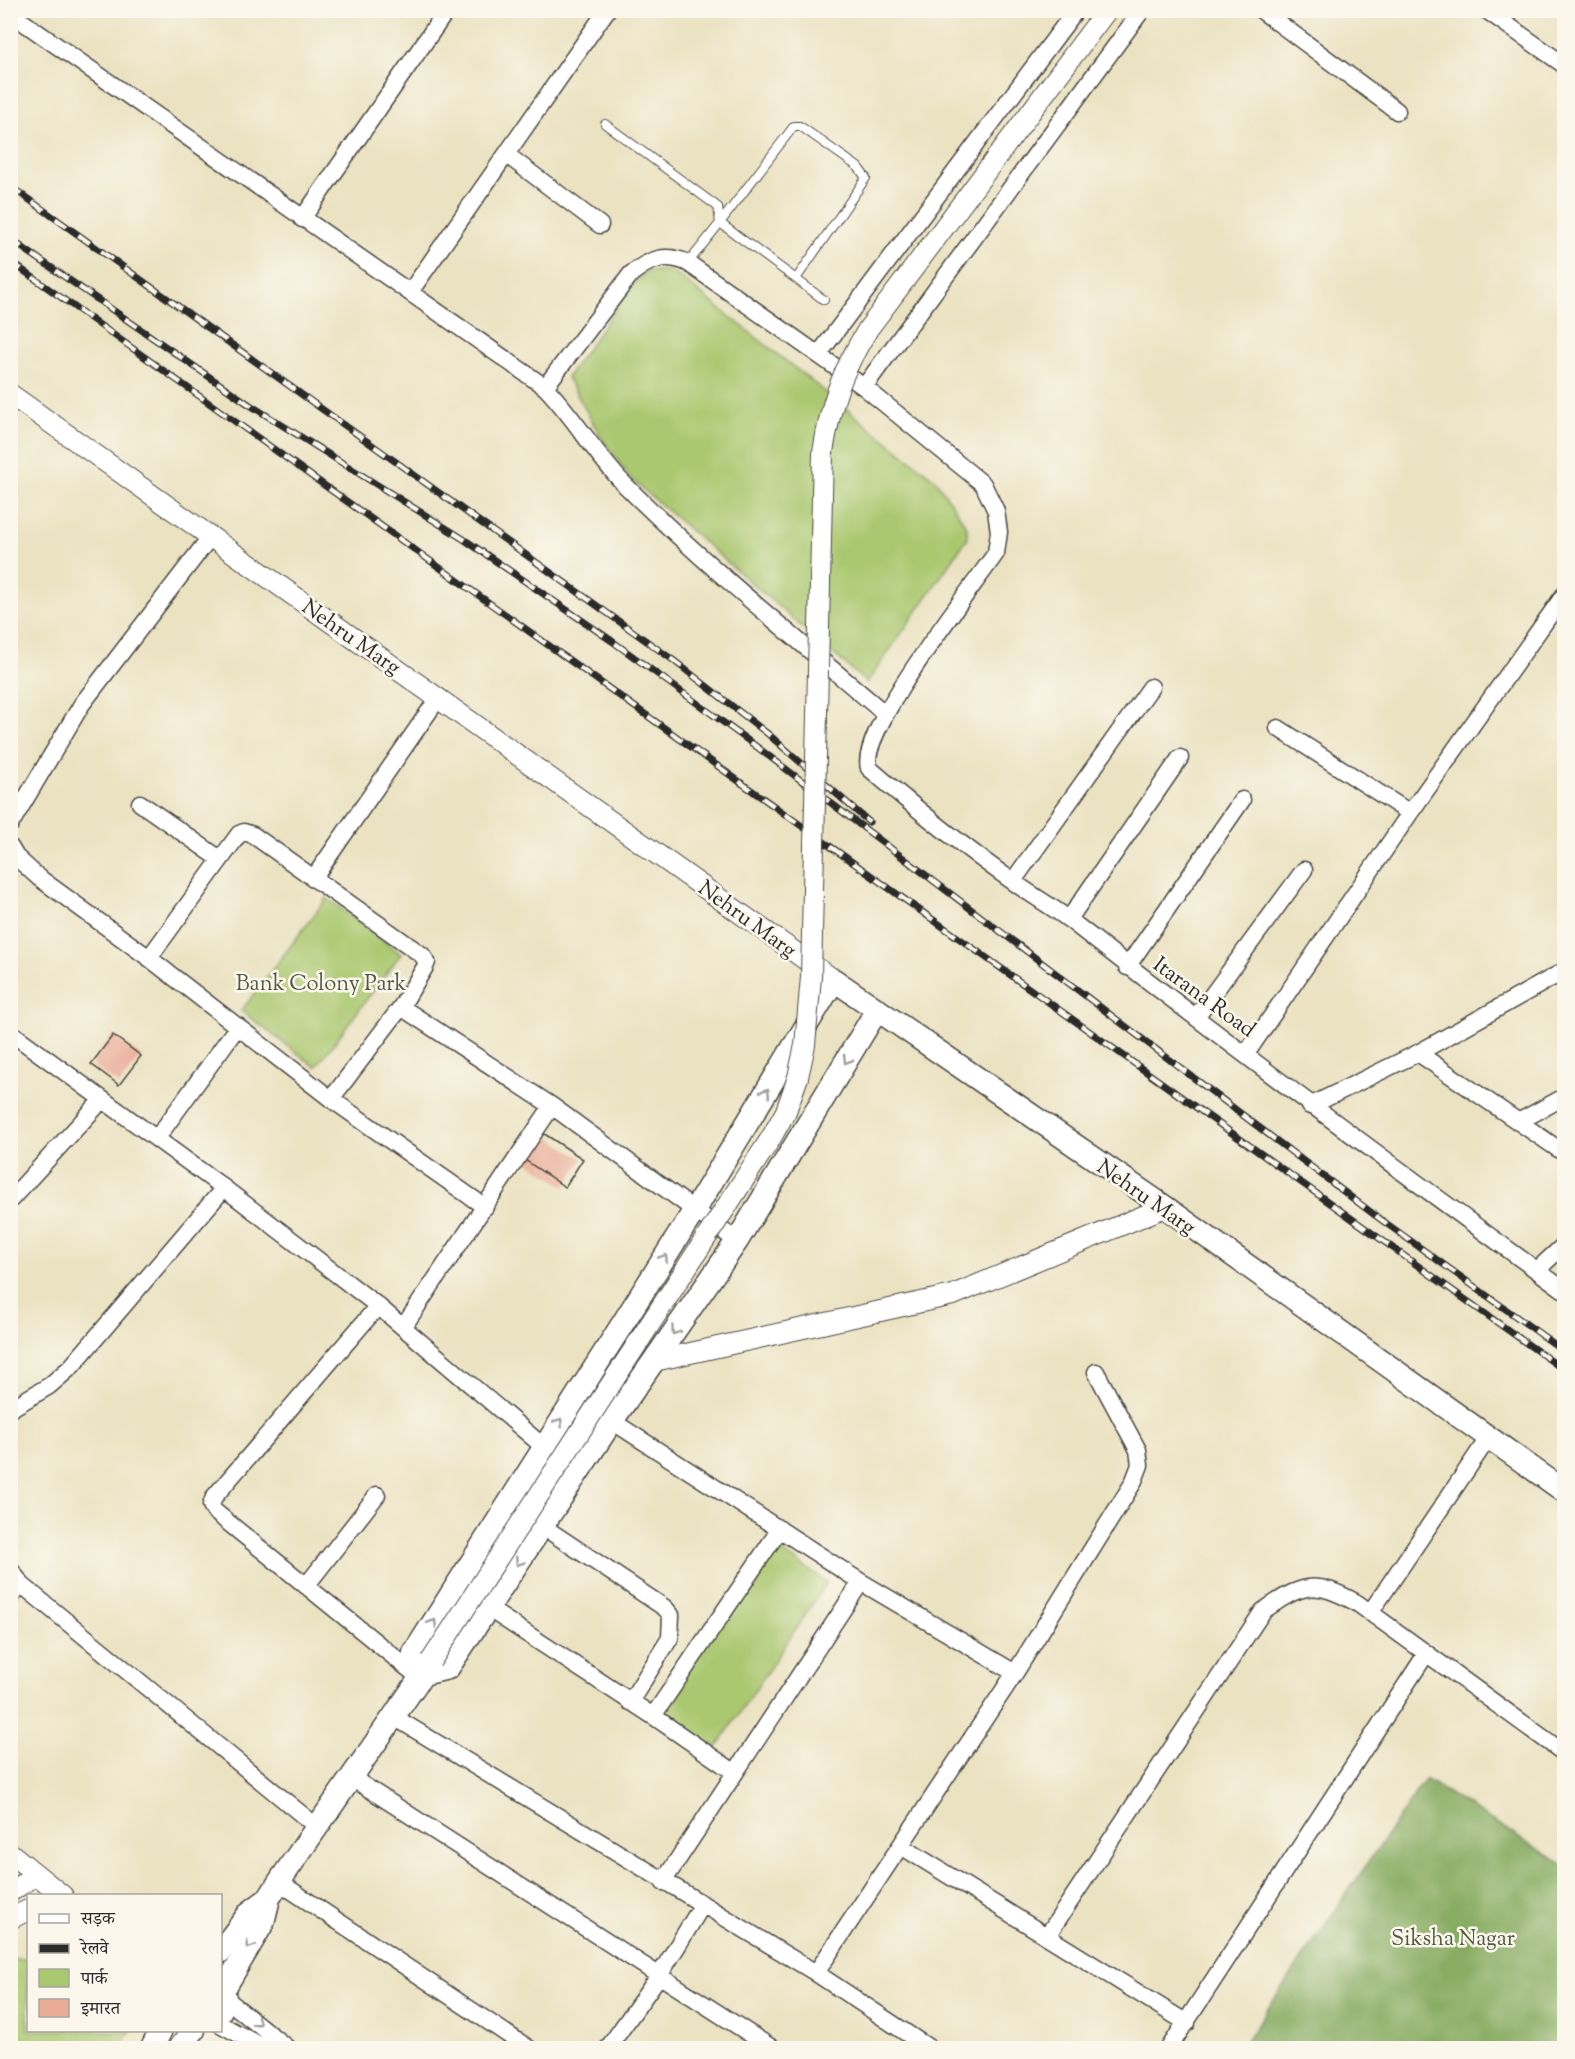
<svg xmlns="http://www.w3.org/2000/svg" width="1575" height="2059" font-family="'Sorts Mill Goudy','Noto Serif Devanagari',serif">
<style>
.green{fill:#aac870;stroke:#6a7a4e;stroke-width:1.5}
.forest{fill:#87ac62;stroke:#596c46;stroke-width:1.5}
.building{fill:#eaac97}
.lines{fill:none;stroke-linecap:round;stroke-linejoin:round}
.service-casing{stroke:#484642;stroke-width:10}
.minor-casing{stroke:#484642;stroke-width:19}
.tertiary-casing{stroke:#484642;stroke-width:22}
.secondary-casing{stroke:#484642;stroke-width:25}
.service{stroke:#fff;stroke-width:8}
.minor{stroke:#fff;stroke-width:16}
.tertiary{stroke:#fff;stroke-width:20}
.secondary{stroke:#fff;stroke-width:22}
.rail-casing{stroke:#2b2b2b;stroke-width:7}
.rail{stroke:#fbf7ec;stroke-width:4.5;stroke-dasharray:14;stroke-linecap:butt}
.tertiary-bridge-casing{stroke:#484642;stroke-width:22;stroke-linecap:butt}
.tertiary-bridge{stroke:#fff;stroke-width:20}
.oneway{stroke:#a0a0a0}
.labels{text-anchor:middle;stroke-width:5;stroke-linejoin:round;paint-order:stroke}
.street-label{font-size:22px;fill:#2b2b2b;stroke:#fbf7ec}
.park-label{font-size:22px;fill:#515a40;stroke:#fbf7ec}
</style>
<rect width="100%" height="100%" fill="#fbf7ec"/>
<filter id="ink" filterUnits="userSpaceOnUse"><feTurbulence type="fractalNoise" baseFrequency=".0167" numOctaves="2"/><feDisplacementMap in="SourceGraphic" scale="12" xChannelSelector="R" yChannelSelector="G"/><feConvolveMatrix kernelMatrix="1 2 1 2 8 2 1 2 1" color-interpolation-filters="sRGB"/></filter>
<filter id="wash" filterUnits="userSpaceOnUse"><feTurbulence type="fractalNoise" baseFrequency=".008" numOctaves="4" result="noise"/><feDisplacementMap in="SourceGraphic" scale="24" xChannelSelector="R" yChannelSelector="G"/><feGaussianBlur stdDeviation="1.35" result="paint"/><feColorMatrix in="noise" values="0 0 0 0 0 0 0 0 0 0 0 0 0 0 0 0 0 1.4 0 .05"/><feComposite in="paint" operator="in"/></filter>
<g filter="url(#wash)">
<rect width="100%" height="100%" fill="#ebe2c1"/>
<path class="green" d="M647 271H670L685 281 936 480 967 527V539L867 683 631 479 604 442 567 377 634 283Z
M327 898 401 954 316 1067 241 1011Z
M771 1544 827 1582 713 1753 656 1715Z
M11 1959H28V2030L131 2031 120 2048H11Z"/>
<path class="forest" d="M1425 1779 1564 1865V2048H1241Z"/>
<g id="blocks">
<path class="building" d="M113 1035 141 1056 119 1085 91 1064Z
M543 1133 583 1159 565 1187 525 1160Z"/>
</g>
</g>
<g filter="url(#ink)">
<use href="#blocks" fill-opacity="0" stroke="#484642" stroke-width="1.5"/>
<g class="lines">
<g class="service-casing">
<path id="service" d="M605 124 718 207 720 223 688 263
M794 126H800L858 167 866 178 796 279 720 223Z
M796 279 824 300"/>
</g>
<g class="minor-casing">
<path id="minor" d="M1261 10 1397 111
M1486 10 1564 65
M10 13 545 387C575 418 596 456 626 486 707 567 797 639 884 713
M507 155 600 225
M302 219 447 10
M410 292 607 10
M819 354 1076 10
M545 387 631 274C650 259 665 253 688 263L864 387 983 484 996 511 999 532 996 553C971 590 857 732 869 768 915 808 965 848 1015 883 1033 896 1053 907 1071 921 1233 1048 1398 1170 1564 1290
M864 387 1142 10
M1278 728 1410 813
M140 803 220 859
M10 825 82 704 211 536
M10 847 16 857 38 877 149 958 331 1099 485 1207
M313 879 439 697
M1013 881 1151 687
M1069 919 1180 758
M149 958 239 834 244 832 253 835 422 955 427 962 425 967 401 1007 331 1099
M1127 967 1242 800
M401 1007 552 1106 737 1241
M1196 1017 1304 870
M10 1032 224 1188 378 1306 551 1453
M1418 1053 1564 1153
M1246 1054 1410 813 1564 595
M1310 1106 1418 1053 1564 971
M1518 1122 1564 1097
M157 1138 238 1026
M10 1200 102 1100
M1537 1270 1564 1245
M378 1306 214 1497 211 1505 214 1511 420 1678
M404 1326 552 1106
M10 1409 49 1386 71 1367 224 1188
M612 1421 861 1582 1015 1673 1133 1483 1140 1465 1138 1450 1096 1372
M542 1526 665 1608 671 1615 670 1638 630 1702
M10 1569 22 1585 317 1827
M306 1586 377 1495
M10 1597 22 1585
M489 1609 653 1716
M1370 1613 1489 1437
M394 1717 816 1973 929 2048
M734 1772 653 1716 780 1529
M352 1778 772 2048
M901 1846 1187 2023
M279 1882 528 2048
M663 1882 861 1582
M1047 1936 1263 1611C1302 1584 1314 1579 1357 1603L1564 1753
M816 1973 1015 1673
M225 1998 287 2048
M220 2024 264 2048
M608 2048 659 1976 703 1904
M1169 2048 1426 1654"/>
</g>
<g class="tertiary-casing">
<path id="tertiary" d="M10 394 834 980
M654 1361 953 1295 1165 1207
M10 1853 63 1896
M10 1892 36 1875
M10 1919 28 1910"/>
</g>
<g class="secondary-casing">
<path id="secondary" d="M423 1674 414 1653 694 1211 834 980 1165 1207 1564 1491
M220 1952 250 1912 269 1898
M220 1982 225 1998 220 2012
M224 1989 263 1923 269 1898 279 1882 423 1674 448 1668 612 1421 737 1241 877 1010
M152 2048 161 2030
M180 2048 194 2030"/>
</g>
<use href="#service" class="service"/>
<use href="#minor" class="minor"/>
<use href="#tertiary" class="tertiary"/>
<use href="#secondary" class="secondary"/>
<g class="rail-casing">
<path id="rail" d="M10 186 673 660 768 734 869 822
M10 239 250 405 465 540 612 641 757 747 1376 1216 1564 1351
M10 261 1564 1370"/>
</g>
<use href="#rail" class="rail"/>
<g class="tertiary-bridge-casing">
<path id="tertiary-bridge" d="M431 1661 771 1138 786 1111 798 1077 805 1045 811 977 823 452C831 402 841 373 868 329L1107 10"/>
</g>
<use href="#tertiary-bridge" class="tertiary-bridge"/>
</g>
<defs><path id="oneway-chevron" d="M-2-3.5L2.5 0L-2 3.5" fill="none" stroke-width="1.6" stroke-linecap="round" stroke-linejoin="round" transform="scale(1.5)"/></defs>
<g class="oneway">
<use href="#oneway-chevron" transform="translate(847 1060) rotate(121)"/>
<use href="#oneway-chevron" transform="translate(766 1092) rotate(-59)"/>
<use href="#oneway-chevron" transform="translate(664 1258) rotate(-57)"/>
<use href="#oneway-chevron" transform="translate(675 1331) rotate(125)"/>
<use href="#oneway-chevron" transform="translate(559 1422) rotate(-57)"/>
<use href="#oneway-chevron" transform="translate(519 1562) rotate(123)"/>
<use href="#oneway-chevron" transform="translate(433 1623) rotate(-58)"/>
<use href="#oneway-chevron" transform="translate(250 1945) rotate(121)"/>
<use href="#oneway-chevron" transform="translate(257 2022) rotate(38)"/>
</g>
</g>
<g class="labels">
<g class="street-label">
<text transform="translate(352 636) rotate(35)" y="8">Nehru Marg</text>
<text transform="translate(748 918) rotate(36)" y="8">Nehru Marg</text>
<text transform="translate(1205 996) rotate(36)" y="8">Itarana Road</text>
<text transform="translate(1147 1196) rotate(35)" y="8">Nehru Marg</text>
</g>
<g class="park-label">
<text x="321" y="990">Bank Colony Park</text>
<text x="1453" y="1945">Siksha Nagar</text>
</g>
</g>
<rect width="1575" height="2059" fill="none" stroke="#fbf7ec" stroke-width="36"/>
<rect x="27" y="1894" width="195" height="138" fill="#fbf7ec" stroke="#a8a59f" stroke-width="1.5"/>
<rect x="39" y="1914" width="30" height="9" fill="#ffffff" stroke="#a8a59f" stroke-width="1.5"/>
<text x="81" y="1924" font-size="18" fill="#2b2b2b">सड़क</text>
<rect x="39" y="1944" width="30" height="9" fill="#2b2b2b" stroke="#a8a59f" stroke-width="1.5"/>
<text x="81" y="1954" font-size="18" fill="#2b2b2b">रेलवे</text>
<rect x="39" y="1969" width="30" height="18" fill="#aac870" stroke="#a8a59f" stroke-width="1.5"/>
<text x="81" y="1984" font-size="18" fill="#2b2b2b">पार्क</text>
<rect x="39" y="1999" width="30" height="18" fill="#eaac97" stroke="#a8a59f" stroke-width="1.5"/>
<text x="81" y="2014" font-size="18" fill="#2b2b2b">इमारत</text>
</svg>
